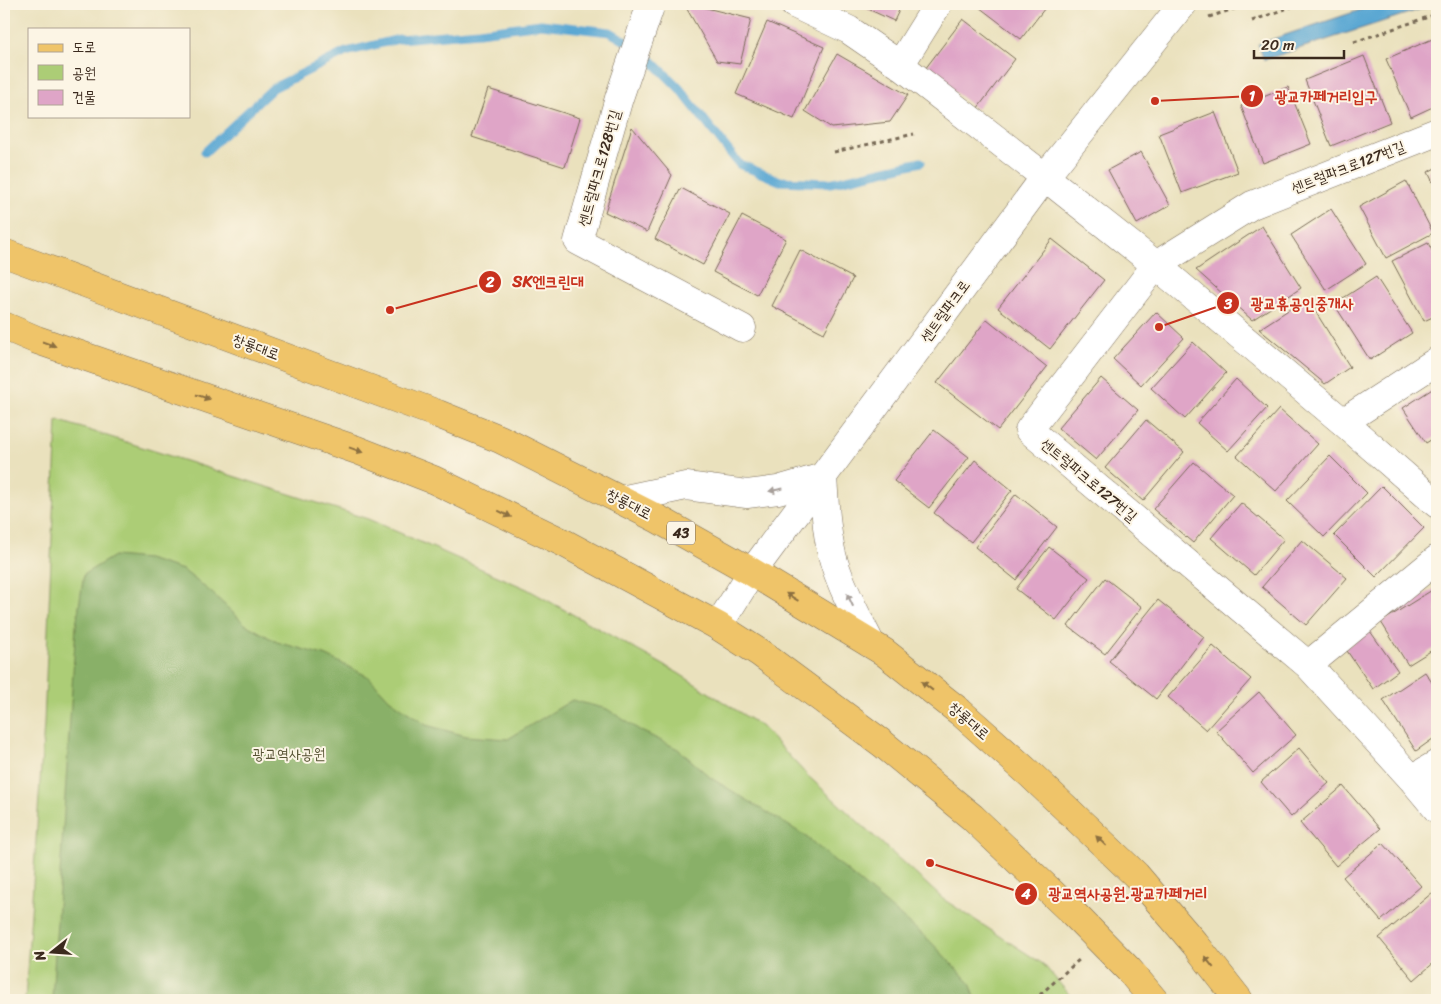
<svg xmlns="http://www.w3.org/2000/svg" width="1441" height="1004" font-family="Sriracha,'Poor Story',sans-serif">
<style>
.green{fill:#accd76;stroke:#747c4a}
.forest{fill:#89b067;stroke:#626d42}
.water{fill:#5aa7d3;stroke:#4a6878}
.lines{fill:none;stroke-linecap:round;stroke-linejoin:round}
.stream{stroke:#5aa7d3;stroke-width:9}
.building{fill:#dfa5c7}
.minor-casing{stroke:#786a56;stroke-width:29}
.major-casing{stroke:#786a56;stroke-width:29}
.path{stroke:#786a56;stroke-width:3;stroke-dasharray:4 4;stroke-linecap:butt}
.minor{stroke:#fff;stroke-width:28}
.major{stroke:#efc469;stroke-width:28}
.oneway{fill:#8c6f40}
.oneway2{fill:#a79f9a}
.labels{text-anchor:middle;stroke-width:4;stroke-linejoin:round;paint-order:stroke}
.shield{fill:#fcf5e5;stroke:#75675a;stroke-width:1}
.shield-label{font-size:14px;font-weight:bold;fill:#3b2a1e}
.street-label{font-size:15px;fill:#3b2a1e;stroke:#fcf5e5}
.park-label{font-size:15px;fill:#575334;stroke:#fcf5e5}
.leader{fill:none;stroke:#c8321e;stroke-width:2}
.callout-dot{fill:#c8321e;stroke:#fcf5e5;stroke-width:2}
.mark-label{font-size:15px;text-anchor:middle;font-weight:bold;fill:#fff}
.callout-label{font-size:16px;text-anchor:middle;font-weight:bold;fill:#c8321e;stroke:#fcf5e5;stroke-width:4;stroke-linejoin:round;paint-order:stroke}
</style>
<rect width="100%" height="100%" fill="#fcf5e5"/>
<filter id="ink" filterUnits="userSpaceOnUse"><feTurbulence type="fractalNoise" baseFrequency=".02" numOctaves="2"/><feDisplacementMap in="SourceGraphic" scale="10" xChannelSelector="R" yChannelSelector="G"/><feConvolveMatrix kernelMatrix="1 2 1 2 8 2 1 2 1" color-interpolation-filters="sRGB"/></filter>
<filter id="wash" filterUnits="userSpaceOnUse"><feTurbulence type="fractalNoise" baseFrequency=".0096" numOctaves="4" result="noise"/><feDisplacementMap in="SourceGraphic" scale="20" xChannelSelector="R" yChannelSelector="G"/><feGaussianBlur stdDeviation="1.12" result="paint"/><feColorMatrix in="noise" values="0 0 0 0 0 0 0 0 0 0 0 0 0 0 0 0 0 1.4 0 .05"/><feComposite in="paint" operator="in"/></filter>
<g filter="url(#wash)">
<rect width="100%" height="100%" fill="#eae1bd"/>
<path class="green" d="M57 420 368 519 527 589 678 673 761 726 807 775 943 899 1043 964 1074 1000H25L44 724Z"/>
<path class="forest" d="M114 556 147 559 183 570 212 593 245 624 277 642 327 656 369 677 389 699 426 725 466 736 508 739 572 700 607 709 641 731 678 749 711 778 804 835 929 940 970 983 976 1000H52L76 626 84 574Z"/>
<path class="water" d="M1378 4H1437L1264 60 1258 44Z"/>
<g class="lines">
<path class="stream" d="M205 152 273 88 346 52 399 39 479 32 541 24 610 32 641 50 679 88 739 164 780 181 830 183 921 162"/>
</g>
<g id="blocks">
<path class="building" d="M684 4H690L751 19 740 64 717 61Z
M857 4H902L894 21Z
M975 4H1048L1021 39Z
M963 19 1015 59 977 109 925 69Z
M767 22 824 47 794 119 736 94Z
M1437 37V105L1411 117 1386 59Z
M837 54 908 95 890 122 832 128 805 111Z
M1364 56 1390 122 1331 146 1305 80Z
M1288 87 1311 144 1263 163 1241 106Z
M488 89 580 118 565 167 472 137Z
M1215 112 1238 172 1182 193 1159 134Z
M632 127 672 175 647 232 605 212Z
M1141 152 1170 205 1137 224 1108 170Z
M1437 167V191L1428 172Z
M1406 181 1433 233 1386 258 1359 207Z
M681 188 730 214 703 265 655 239Z
M1331 209 1366 264 1326 290 1291 235Z
M742 216 786 239 757 295 713 272Z
M1262 226 1301 288 1252 320 1196 270Z
M1052 239 1104 280 1050 349 998 308Z
M1428 243 1437 260V315L1424 321 1392 261Z
M800 250 853 278 824 333 772 306Z
M1376 277 1412 333 1370 360 1334 304Z
M1307 298 1350 367 1325 384 1259 329Z
M1156 312 1184 338 1141 385 1113 359Z
M987 319 1047 367 998 430 937 383Z
M1193 342 1226 373 1185 419 1151 388Z
M1101 378 1138 410 1096 460 1058 428Z
M1236 379 1267 408 1228 451 1197 423Z
M1437 386V436L1426 443 1403 408Z
M1279 409 1318 444 1276 491 1237 456Z
M1146 420 1184 452 1143 501 1105 468Z
M934 430 969 457 929 508 894 481Z
M1330 456 1367 493 1324 537 1287 501Z
M975 460 1012 490 971 542 934 513Z
M1194 462 1233 495 1193 543 1153 509Z
M1382 486 1424 528 1376 577 1334 535Z
M1016 494 1057 527 1016 580 975 547Z
M1241 503 1284 539 1254 575 1211 538Z
M1302 540 1347 578 1306 625 1262 587Z
M1049 547 1089 578 1056 620 1016 589Z
M1105 578 1142 607 1105 654 1068 626Z
M1437 587V647L1408 665 1381 622Z
M1158 600 1204 637 1156 699 1109 661Z
M1370 631 1398 671 1373 689 1345 648Z
M1213 646 1251 679 1206 730 1168 697Z
M1425 672 1437 690V736L1416 751 1383 700Z
M1259 692 1296 735 1253 773 1216 731Z
M1299 748 1329 783 1291 817 1261 782Z
M1343 786 1380 829 1336 866 1300 823Z
M1383 843 1421 886 1381 921 1343 877Z
M1433 892 1437 897V960L1414 980 1379 938Z"/>
</g>
</g>
<g filter="url(#ink)">
<use href="#blocks" fill-opacity="0" stroke="#786a56" stroke-width="1"/>
<g class="lines">
<g class="minor-casing">
<path id="minor" d="M651 4 619 98 578 241 742 328
M794 4 849 30 900 65 1045 177 1156 265 1343 422 1437 504
M900 65 938 4
M1437 132 1252 205 1156 265 1029 430 1308 665 1412 779 1437 809
M1343 422 1437 361
M621 500 686 486 747 494 778 490 823 477C825 505 826 535 834 562 843 591 858 618 871 644
M718 626 752 572 1045 177 1183 4
M1308 665 1437 559
M1412 779 1437 764"/>
</g>
<g class="major-casing">
<path id="major" d="M4 253 438 414 500 439 658 519 752 572 884 652 960 712 1032 776 1136 875 1195 944 1239 1000
M4 326 37 340 357 450 434 480 564 543 718 626 760 653 883 744 972 817 1073 913 1129 970 1154 1000"/>
</g>
<path class="path" d="M1209 17 1249 4
M1252 21 1299 4
M1354 42 1437 14
M834 152 914 134
M1034 1000 1080 959"/>
<use href="#minor" class="minor"/>
<use href="#major" class="major"/>
</g>
<defs><path id="oneway-solid" d="M-6-.8H1V-3.2L6.5 0L1 3.2V.8H-6Z" transform="scale(1.25)"/></defs>
<g class="oneway">
<use href="#oneway-solid" transform="translate(49 344) rotate(19)"/>
<use href="#oneway-solid" transform="translate(203 397) rotate(19)"/>
<use href="#oneway-solid" transform="translate(356 450) rotate(20)"/>
<use href="#oneway-solid" transform="translate(505 514) rotate(26)"/>
<use href="#oneway-solid" transform="translate(792 597) rotate(-149)"/>
<use href="#oneway-solid" transform="translate(927 686) rotate(-142)"/>
<use href="#oneway-solid" transform="translate(1101 841) rotate(-136)"/>
<use href="#oneway-solid" transform="translate(1209 962) rotate(-128)"/>
</g>
<g class="oneway2">
<use href="#oneway-solid" transform="translate(776 490) rotate(169)"/>
<use href="#oneway-solid" transform="translate(850 600) rotate(-115)"/>
</g>
</g>
<g class="labels">
<rect class="shield" x="667" y="521.5" width="28" height="23" rx="4"/>
<g class="shield-label">
<text x="681" y="538">43</text>
</g>
<g class="street-label">
<text transform="translate(1348 167) rotate(-21)" y="5">센트럴파크로127번길</text>
<text transform="translate(599 168) rotate(-74)" y="5">센트럴파크로128번길</text>
<text transform="translate(945 311) rotate(-54)" y="5">센트럴파크로</text>
<text transform="translate(256 347) rotate(20)" y="5">창룡대로</text>
<text transform="translate(1089 480) rotate(40)" y="5">센트럴파크로127번길</text>
<text transform="translate(629 504) rotate(27)" y="5">창룡대로</text>
<text transform="translate(969 721) rotate(41)" y="5">창룡대로</text>
</g>
<g class="park-label">
<text x="289" y="759">광교역사공원</text>
</g>
</g>
<path class="leader" d="M1155 101L1252 96M390 310L490 282M1159 327L1228 303M930 863L1026 894"/>
<g class="callout-dot">
<circle cx="1155" cy="101" r="5"/>
<circle cx="390" cy="310" r="5"/>
<circle cx="1159" cy="327" r="5"/>
<circle cx="930" cy="863" r="5"/>
<circle cx="1252" cy="96" r="12"/>
<circle cx="490" cy="282" r="12"/>
<circle cx="1228" cy="303" r="12"/>
<circle cx="1026" cy="894" r="12"/>
</g>
<g class="mark-label">
<text x="1252" y="101">1</text>
<text x="490" y="287">2</text>
<text x="1228" y="309">3</text>
<text x="1026" y="899">4</text>
</g>
<g class="callout-label">
<text x="1326" y="102">광교카페거리입구</text>
<text x="548" y="287">SK엔크린대</text>
<text x="1302" y="309">광교휴공인중개사</text>
<text x="1128" y="899">광교역사공원.광교카페거리</text>
</g>
<rect width="1441" height="1004" fill="none" stroke="#fcf5e5" stroke-width="20"/>
<rect x="28" y="28" width="162" height="90" fill="#fcf5e5" stroke="#afa495"/>
<rect x="38" y="44" width="25" height="8" fill="#efc469" stroke="#afa495"/>
<text x="72" y="52" font-size="15" fill="#3b2a1e">도로</text>
<rect x="38" y="65" width="25" height="15" fill="#accd76" stroke="#afa495"/>
<text x="72" y="78" font-size="15" fill="#3b2a1e">공원</text>
<rect x="38" y="90" width="25" height="15" fill="#dfa5c7" stroke="#afa495"/>
<text x="72" y="102" font-size="15" fill="#3b2a1e">건물</text>
<g transform="translate(52 952) rotate(253)" stroke="#fcf5e5" stroke-width="4" paint-order="stroke">
<path d="M0-4L9 19L0 12L-9 19Z" fill="#3b2a1e"/>
<text y="-8" font-size="14" font-weight="bold" text-anchor="middle" fill="#3b2a1e">N</text>
</g>
<path d="M1254 50v8h90v-8" fill="none" stroke="#3b2a1e" stroke-width="2.5"/>
<text x="1261" y="50" font-size="15" fill="#3b2a1e" stroke="#fcf5e5" stroke-width="4" paint-order="stroke">20 m</text>
</svg>
